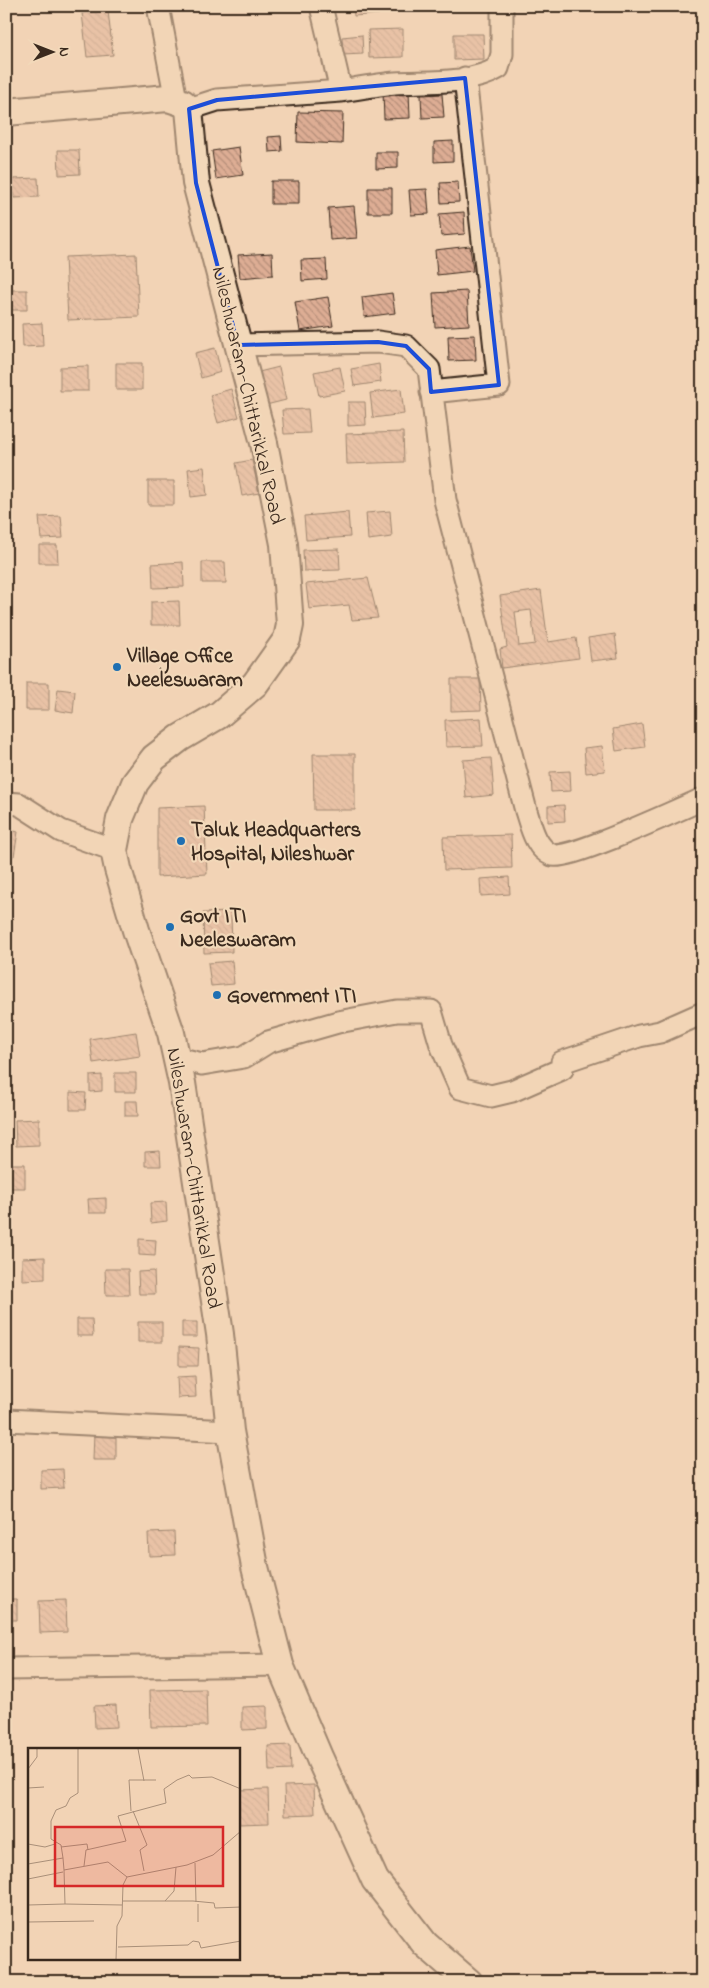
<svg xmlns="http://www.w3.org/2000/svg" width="709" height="1988" font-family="'Indie Flower',sans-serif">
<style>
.building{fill:url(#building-back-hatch);stroke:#3b2a1e;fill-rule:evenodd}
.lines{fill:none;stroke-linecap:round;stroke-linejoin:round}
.minor-casing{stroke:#3b2a1e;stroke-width:25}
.major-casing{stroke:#3b2a1e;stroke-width:30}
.minor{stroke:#f2d8b9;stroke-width:21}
.major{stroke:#f2d8b9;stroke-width:26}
.marked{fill:none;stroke:#1d4ed8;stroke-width:4;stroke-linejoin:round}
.poi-dot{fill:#1f6fb2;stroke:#f2d8b9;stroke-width:2}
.labels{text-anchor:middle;stroke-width:4.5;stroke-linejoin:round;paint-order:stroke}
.street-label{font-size:21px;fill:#3b2a1e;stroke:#f2d8b9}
.poi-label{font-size:21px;font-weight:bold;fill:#3b2a1e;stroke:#f2d8b9;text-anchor:start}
.inset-road{fill:none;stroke:#a98f79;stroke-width:1}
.view{fill:#d62828;fill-opacity:0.15;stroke:#d62828;stroke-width:2.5}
.inset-edge{fill:none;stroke:#3b2a1e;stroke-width:2.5}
</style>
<defs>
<pattern id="building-back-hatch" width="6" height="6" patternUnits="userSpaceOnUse" patternTransform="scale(1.25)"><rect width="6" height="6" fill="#ddad94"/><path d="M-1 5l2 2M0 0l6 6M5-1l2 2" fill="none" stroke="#b48d78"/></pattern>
</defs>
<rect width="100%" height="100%" fill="#f2d3b5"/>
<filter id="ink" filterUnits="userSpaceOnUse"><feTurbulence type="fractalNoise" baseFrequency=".02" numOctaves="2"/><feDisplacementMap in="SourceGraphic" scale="10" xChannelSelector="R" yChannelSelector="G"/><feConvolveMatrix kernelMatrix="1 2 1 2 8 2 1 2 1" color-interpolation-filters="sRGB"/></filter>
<g filter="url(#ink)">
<path class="building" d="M353 6H379V14L354 16Z
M108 11 113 55 87 57 82 13Z
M403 29V57L369 58 368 30Z
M454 34H483L484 59 454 60Z
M362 35 363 54 343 55 342 37Z
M409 91 410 118 384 119 383 92Z
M442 94 444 117 422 118 421 95Z
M298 112 343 113 342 144 297 142Z
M281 136 282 151 269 152 268 137Z
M453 141V161L434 162V142Z
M239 147 243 175 216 179 212 151Z
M58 150H79L80 174 59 175Z
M376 152H398V168L376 169Z
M38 178 39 197 14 198 13 179Z
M271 181H299V204H271Z
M458 182 459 202 441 203 440 183Z
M368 188H392V213H368Z
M427 189 429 214 411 215 409 190Z
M354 206 357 238 330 240 328 208Z
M464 212 465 234 441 236 439 214Z
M470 246 473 271 437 275 435 250Z
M272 253 273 275 240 278 238 255Z
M136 254 139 317 68 320 65 257Z
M326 259 327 279 302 281 301 260Z
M11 290H27V310H11Z
M467 291 469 325 435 327 433 293Z
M392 293 395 313 364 317 362 297Z
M328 297 333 326 300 331 295 302Z
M42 323 43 346 23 347 22 324Z
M475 335 476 360 449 361 448 336Z
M215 348 221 372 201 378 195 353Z
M116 363H142V390H116Z
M379 364 381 382 354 386 351 369Z
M88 366V391H60V367Z
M279 367 286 400 266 405 259 372Z
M340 367 345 391 319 396 314 372Z
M231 389 239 417 218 423 210 395Z
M401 389 404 414 373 418 370 393Z
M348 402H365L366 425 348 426Z
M308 409 310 433 284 434 282 410Z
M403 432 404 462 347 464 346 434Z
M252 460 259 493 242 496 236 463Z
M204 467 207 495 191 497 188 469Z
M148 481H174V505H148Z
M390 511 392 537 368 540 366 513Z
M348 512 350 537 306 540 304 516Z
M61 516 63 538 41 539 39 517Z
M39 545H57L58 563H39Z
M339 549 340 570 304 571 303 550Z
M183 562 184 587 153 588 152 564Z
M202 562H225L226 583H202Z
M368 578 378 618 352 620 349 605 309 609 306 584Z
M541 590 548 642 576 638 579 658 502 668 500 649 507 647 500 596ZM531 610 535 644 519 646 515 612Z
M179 601 180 625H151V602Z
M615 634 618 658 591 661 588 638Z
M451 679H480L481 710 451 711Z
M26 683H49V710H26Z
M58 689 75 691 73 713 55 710Z
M481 718 483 746 446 747 445 720Z
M642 724 645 747 616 751 613 729Z
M602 746 605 771 586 773 584 748Z
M313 754H355V810H314Z
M491 758 494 795 466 798 463 760Z
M570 771 571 791 551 792 550 772Z
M564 805 565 821 548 822V806Z
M204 806 207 874 157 877V808Z
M6 829 18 832 14 856 6 855Z
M511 835 512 868 444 870 443 837Z
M509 877 510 894 481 896 480 879Z
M231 912 232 952 204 953 203 913Z
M232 961 234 984 211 986 208 963Z
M136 1032 140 1056 93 1063 90 1039Z
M115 1073H136V1092H115Z
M102 1075V1091L90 1092V1076Z
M70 1092 86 1093 85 1110H70Z
M125 1101H137L138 1116H125Z
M39 1119V1145L16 1146 15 1120Z
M160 1151 161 1166H145V1152Z
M6 1164H25V1188H6Z
M106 1198V1213H89L88 1199Z
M166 1202 167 1221 151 1223 150 1203Z
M139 1239 156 1240 155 1256 139 1255Z
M45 1257V1279L22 1280V1258Z
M105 1269H128L129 1295H106Z
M154 1271 155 1294H139L138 1272Z
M77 1319H92L93 1336H77Z
M138 1322H162V1342H138Z
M182 1322H197V1337H182Z
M179 1347 199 1348 198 1366H179Z
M195 1376 196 1397 178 1398 177 1377Z
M94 1432 116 1433V1460H93Z
M63 1469 64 1488 41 1489V1470Z
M174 1532 175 1555 149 1556 148 1533Z
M6 1599H17V1620H6Z
M66 1600 67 1632 40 1633 39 1601Z
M206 1689 207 1726 151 1727 150 1690Z
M116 1705 117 1727 95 1728 94 1706Z
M267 1706V1729L242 1730V1707Z
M290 1745 291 1770 269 1771 268 1746Z
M314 1785 315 1814 285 1815 284 1786Z
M268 1789 269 1823 239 1824V1790Z"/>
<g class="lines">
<g class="minor-casing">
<path id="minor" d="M158 6 176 100
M341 91C359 88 377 85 395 83 427 81 470 85 498 68L502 54V6
M189 109 217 100 341 91 321 6
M238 345 378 342 406 346 429 369 445 500 526 811C531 826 535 848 552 855 568 861 680 809 703 799
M431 392 499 385 465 78
M6 803 19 804 61 831 114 850
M177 1058 202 1064 244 1057 268 1042 338 1022 397 1011H431L441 1045 460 1088 491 1096 512 1091 562 1069V1062L639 1036 660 1032 703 1013
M6 1420 230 1431
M6 1669 280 1665"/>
</g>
<g class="major-casing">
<path id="major" d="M6 112 168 98 183 103 189 109 196 183 264 443 284 544 290 625 287 639 255 684 219 715 180 738 154 758 135 783 120 819 114 850 118 869 136 930 171 1033 182 1083 220 1334 230 1431 255 1567 280 1665 320 1759 375 1880 425 1944 469 1982"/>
</g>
<use href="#minor" class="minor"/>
<use href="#major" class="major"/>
</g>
</g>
<path d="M0 0H709V1988H0ZM465 78 499 385 431 392 429 369 406 346 378 342 238 345 196 183 189 109 217 100Z" fill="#f2d3b5" fill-opacity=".55" fill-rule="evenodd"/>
<path class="marked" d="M465 78 499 385 431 392 429 369 406 346 378 342 238 345 196 183 189 109 217 100Z"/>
<g class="poi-dot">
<circle cx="117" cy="667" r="5"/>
<circle cx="181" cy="841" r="5"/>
<circle cx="170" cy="927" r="5"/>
<circle cx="217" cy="995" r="5"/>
</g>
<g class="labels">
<g class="street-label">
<text transform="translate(249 395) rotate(77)" y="7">Nileshwaram-Chittarikkal Road</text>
<text transform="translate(195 1178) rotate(81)" y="7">Nileshwaram-Chittarikkal Road</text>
</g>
<g class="poi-label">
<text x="127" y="662">Village Office<tspan x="127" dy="24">Neeleswaram</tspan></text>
<text x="191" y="836">Taluk Headquarters<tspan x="191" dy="24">Hospital, Nileshwar</tspan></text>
<text x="180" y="922">Govt ITI<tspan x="180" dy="24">Neeleswaram</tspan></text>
<text x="227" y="1002">Government ITI</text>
</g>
</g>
<g transform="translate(28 1748)">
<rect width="212" height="212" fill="#f2d3b5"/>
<path class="inset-road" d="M110 1 116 33M0 21 9 9V1M0 40 16 39M103 63 101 32H128M105 63 119 97 112 102 116 123M0 96 17 99 27 96M33 99 59 96 60 102M35 110 33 97 23 91V73L28 62 38 58 42 50 50 45V1M167 115 168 154M0 116 35 110 36 122M56 118 58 102 98 93 90 68 138 55 136 41 149 32 161 27 164 30 184 29 213 41M0 131 35 124M95 153H165L186 155 187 160 213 159M137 153 146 143 148 119M37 156 94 157M170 156V174M0 157 37 156 36 122 80 114 99 129 159 117 185 107 213 83M0 174 66 173M90 199 160 197 165 193 171 194 173 200 213 193M88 212 89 178 94 168 95 137 99 129"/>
<path class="view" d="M27 79H195V138H27Z"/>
<rect width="212" height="212" class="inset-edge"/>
</g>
<rect width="709" height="1988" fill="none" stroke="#f2d8b9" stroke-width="25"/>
<rect x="12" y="12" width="684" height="1963" fill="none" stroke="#3b2a1e" stroke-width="2" filter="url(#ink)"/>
<g transform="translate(52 52) rotate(90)" stroke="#f2d8b9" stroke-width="4" paint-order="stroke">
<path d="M0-4L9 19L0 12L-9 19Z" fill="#3b2a1e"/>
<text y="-8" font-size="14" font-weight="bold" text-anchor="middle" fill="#3b2a1e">N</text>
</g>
</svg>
